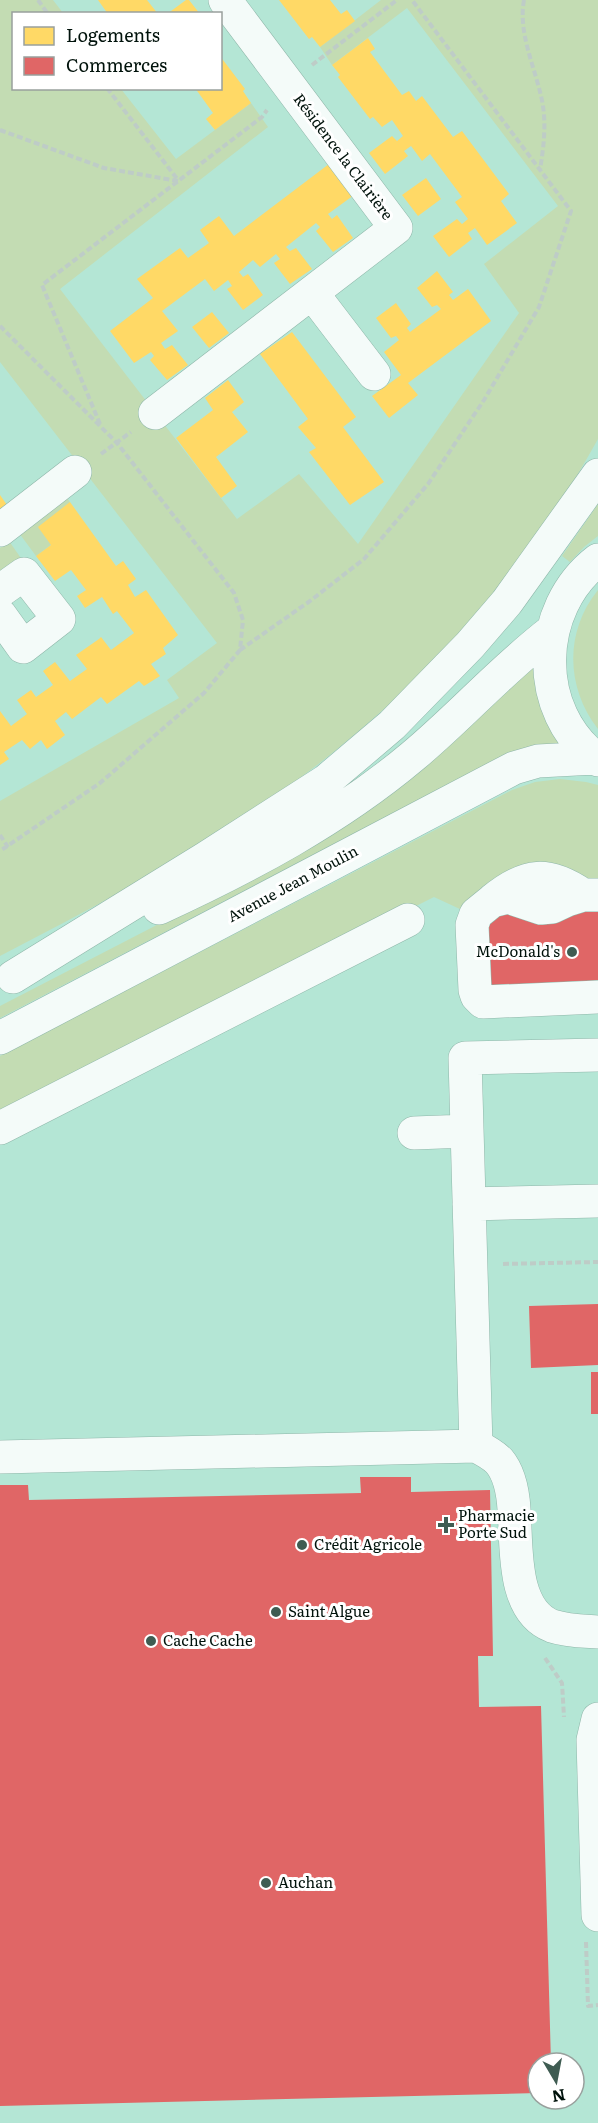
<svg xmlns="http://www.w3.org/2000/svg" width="598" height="2123" font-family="Literata,serif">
<rect width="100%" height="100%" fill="#b4e6d5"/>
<path fill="#c3dcb3" d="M 0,0 L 53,0 L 63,13 L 14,14 L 14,88 L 121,89 L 176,159 L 251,103 L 268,127 L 60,289 L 237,519 L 299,474 L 358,544 L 519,313 L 484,264 L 558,206 L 407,8 L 332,65 L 320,47 L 381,0 L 598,0 L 598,439 C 532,559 443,664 336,750 C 234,833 116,896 0,956 L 0,801 L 179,698 L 167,680 L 217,643 L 0,362 Z
M 66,497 L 70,502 L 51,545 L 36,556 L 19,533 Z
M 598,504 L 598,536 L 584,547 L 570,562 L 562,556 Z
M 9,541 L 25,564 L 0,578 L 0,548 Z
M 598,590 L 598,729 C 566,688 564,632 598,590 Z
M 535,661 L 560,744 C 541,744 525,747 508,753 L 0,1018 L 0,1006 L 240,882 Z
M 560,779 L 586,782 L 598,785 L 598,887 L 462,910 L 434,897 L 0,1115 L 0,1056 L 512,790 L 535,782 Z"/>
<path fill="#ffd966" d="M 98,0 L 147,0 L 158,14 L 108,14 Z
M 186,0 L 189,0 L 200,14 L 167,14 Z
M 279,0 L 330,0 L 341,14 L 347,10 L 355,21 L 320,47 L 312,37 L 309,39 Z
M 368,38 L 375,49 L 370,52 L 402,95 L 409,91 L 416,101 L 422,96 L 453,137 L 462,131 L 509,194 L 501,201 L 517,223 L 487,245 L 475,228 L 468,233 L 472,239 L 449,257 L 433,236 L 457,219 L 462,224 L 468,219 L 455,202 L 462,197 L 430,154 L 422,161 L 411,146 L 404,151 L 408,156 L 385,174 L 369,153 L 392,136 L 397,141 L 403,136 L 392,120 L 382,127 L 373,117 L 370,119 L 338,77 L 340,75 L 332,65 Z
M 220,56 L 245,89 L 243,91 L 251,103 L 215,130 L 206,119 L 213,113 L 195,88 L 220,88 Z
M 329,164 L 354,195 L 328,214 L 332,219 L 337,215 L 353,238 L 333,252 L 316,231 L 320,227 L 316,223 L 286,247 L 290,251 L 296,248 L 312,269 L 290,284 L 274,263 L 280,259 L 276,254 L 260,267 L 253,260 L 239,272 L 243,277 L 248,274 L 263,295 L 243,310 L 227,289 L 232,286 L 228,280 L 214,291 L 205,279 L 162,311 L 178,331 L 161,343 L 165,349 L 172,345 L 188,365 L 167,380 L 150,360 L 154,356 L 151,352 L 134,363 L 110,331 L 153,298 L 137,279 L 180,248 L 188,258 L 209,243 L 200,230 L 219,216 L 234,236 Z
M 426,178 L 441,199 L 418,216 L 402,195 Z
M 437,271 L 453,292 L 449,295 L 453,300 L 468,289 L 491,321 L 408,383 L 418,395 L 389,418 L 372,396 L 401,375 L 384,352 L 399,340 L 396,336 L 391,338 L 376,318 L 396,303 L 411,324 L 407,328 L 410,332 L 441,309 L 437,305 L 432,307 L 417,288 Z
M 212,312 L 229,333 L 209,348 L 192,327 Z
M 292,332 L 356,417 L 343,427 L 384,482 L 350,505 L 309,452 L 316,448 L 298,427 L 308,419 L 260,354 Z
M 228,380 L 244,402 L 232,412 L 248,432 L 216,457 L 237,486 L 221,498 L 176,438 L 213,410 L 205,398 Z
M 0,495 L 7,505 L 0,510 Z
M 70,502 L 116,566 L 123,561 L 136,579 L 128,585 L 135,597 L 146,590 L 178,635 L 163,648 L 166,654 L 151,664 L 160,676 L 144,686 L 139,681 L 107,704 L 101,697 L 72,719 L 66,712 L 55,721 L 65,735 L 47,749 L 41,740 L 30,749 L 22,740 L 4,752 L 9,759 L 0,765 L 0,711 L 11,726 L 27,714 L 17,700 L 31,690 L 36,697 L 53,685 L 43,671 L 55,662 L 70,681 L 87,669 L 76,655 L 99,639 L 101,637 L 111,650 L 134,633 L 117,611 L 113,614 L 102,597 L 85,608 L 77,596 L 86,590 L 71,570 L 55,581 L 36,556 L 51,545 L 38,527 Z"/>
<path fill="#e06666" d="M 598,910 L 598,990 L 494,994 L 480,981 L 478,927 L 491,914 Z
M 598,1304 L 598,1365 L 531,1368 L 529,1306 Z
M 591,1372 L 598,1372 L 598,1414 L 591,1414 Z
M 360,1477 L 411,1477 L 411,1492 L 490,1490 L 493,1656 L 478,1656 L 479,1707 L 541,1706 L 551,2063 L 538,2063 L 538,2093 L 0,2106 L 0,1485 L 28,1485 L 29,1500 L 361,1493 Z"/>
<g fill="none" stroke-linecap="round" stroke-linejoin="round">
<g stroke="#8eb6a9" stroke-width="34">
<path id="minor" d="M 312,293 L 374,374
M 155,413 L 396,228 L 225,0
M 0,530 L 75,472
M 0,591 L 24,574 L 59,619 L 23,647 L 0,615
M 598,895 L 583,895 L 567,900 L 552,907 L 541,908 L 508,897 L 492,901 L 476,914 L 472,925 L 475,990 L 477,996 L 483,1002 L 598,997
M 493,900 C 526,873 548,871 583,895
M 0,1128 L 408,920
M 414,1133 L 467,1131
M 469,1204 L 598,1201
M 476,1446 C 484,1450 493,1455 499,1461 C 510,1474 513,1493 514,1509 C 517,1545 511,1610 552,1626 C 567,1631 583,1631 598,1632
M 0,1457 L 476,1446 L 465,1058 L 598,1055
M 598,1719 L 593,1740 L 598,1915"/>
</g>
<g stroke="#8eb6a9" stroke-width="34">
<path id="major" d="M 598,560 C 535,608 532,712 598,760
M 159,908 C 248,867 337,820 413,756 C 461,716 502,669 552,631
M 13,977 L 206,858 L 326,781 L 392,725 L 470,645 L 507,602 L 598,475
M 0,1038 L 514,768 L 538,761 L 595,758"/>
</g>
<path stroke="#beccc7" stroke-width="4" stroke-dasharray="6 3" stroke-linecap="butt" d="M 38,0 L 48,14
M 524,0 C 518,32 534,65 541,96 C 547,120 544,145 540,170
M 312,65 L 397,0
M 107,88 L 178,180
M 0,130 L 104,168 L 178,181
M 0,326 L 117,443 L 234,593 L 243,620 L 240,650 L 204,693 L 100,783 L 0,851
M 100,424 L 42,285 L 262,117 L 267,110
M 101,454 L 131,432
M 240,650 L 310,601 L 364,559 L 428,484 L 484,400 L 539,307 L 571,211 L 412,0
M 0,835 L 8,847
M 503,1264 L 598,1262
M 545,1658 L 562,1683 L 564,1717
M 586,1942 L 588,2006 L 598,2005"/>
<use href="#minor" stroke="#f4fbf9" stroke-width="33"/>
<use href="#major" stroke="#f4fbf9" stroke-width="33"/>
</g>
<g fill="#3f5c52" stroke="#fff" stroke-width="2">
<circle cx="572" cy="952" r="6"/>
<path d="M443 1516h6v6h6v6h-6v6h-6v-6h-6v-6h6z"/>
<circle cx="302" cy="1545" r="6"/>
<circle cx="276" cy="1612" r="6"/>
<circle cx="151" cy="1641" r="6"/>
<circle cx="266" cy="1883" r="6"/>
</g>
<g text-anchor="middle" stroke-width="6" stroke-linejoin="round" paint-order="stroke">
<g font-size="15" fill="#00120b" stroke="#fff">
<text transform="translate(343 157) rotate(53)" y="5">Résidence la Clairière</text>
<text transform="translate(293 884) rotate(-28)" y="5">Avenue Jean Moulin</text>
</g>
<g font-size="15" fill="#00120b" stroke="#fff" text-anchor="start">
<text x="560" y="957" text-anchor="end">McDonald's</text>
<text x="458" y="1521">Pharmacie<tspan x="458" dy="17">Porte Sud</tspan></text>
<text x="314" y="1550">Crédit Agricole</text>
<text x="288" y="1617">Saint Algue</text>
<text x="163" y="1646">Cache Cache</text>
<text x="278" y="1888">Auchan</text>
</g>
</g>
<rect x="12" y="12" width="210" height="78" fill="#ffffff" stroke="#99a09d" stroke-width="1.5"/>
<rect x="24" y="27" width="30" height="18" fill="#ffd966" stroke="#99a09d" stroke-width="1.5"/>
<text x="66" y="42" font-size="18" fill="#00120b">Logements</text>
<rect x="24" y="57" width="30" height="18" fill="#e06666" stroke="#99a09d" stroke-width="1.5"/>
<text x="66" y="72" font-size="18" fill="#00120b">Commerces</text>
<g transform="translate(556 2081) rotate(170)"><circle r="28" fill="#ffffff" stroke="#99a09d" stroke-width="1.5"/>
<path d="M0-4.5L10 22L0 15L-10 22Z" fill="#3f5c52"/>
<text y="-9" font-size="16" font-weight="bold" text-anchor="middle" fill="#00120b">N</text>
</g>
</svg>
